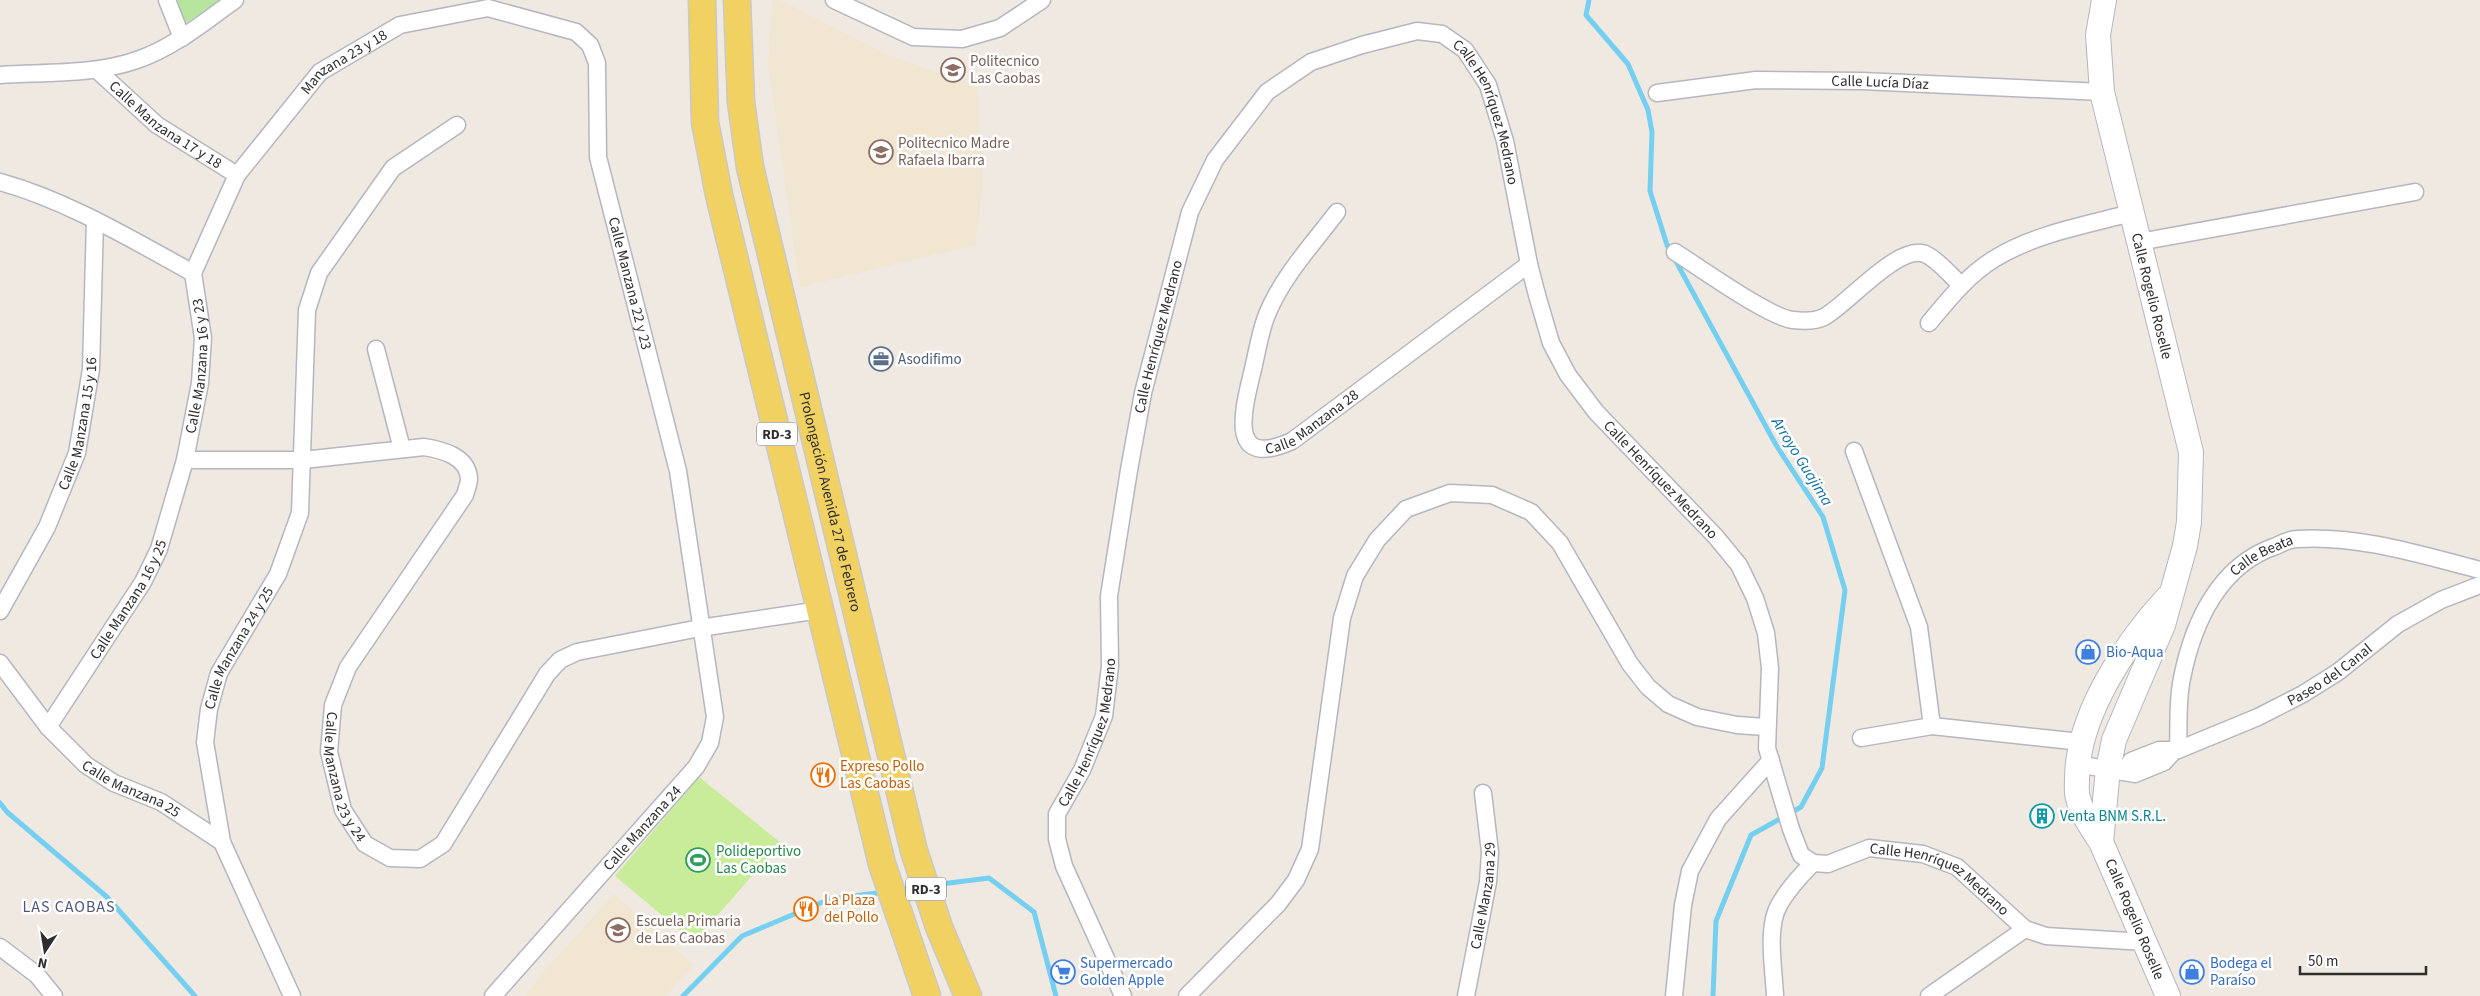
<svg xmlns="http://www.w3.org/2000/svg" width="2480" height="996" font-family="'Source Sans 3',sans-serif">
<rect width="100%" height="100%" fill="#efe9e1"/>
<path fill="#f0e6d1" d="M 772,0 L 780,0 L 888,55 L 977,86 L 983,185 L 975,245 L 800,287 L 768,65 Z
M 614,894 L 694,965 L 666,996 L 525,996 L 545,970 Z"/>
<path fill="#b6e59e" d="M 175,0 L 221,0 L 184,24 Z"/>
<path fill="#c9ec9a" d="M 699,777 L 781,843 L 694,942 L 615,876 Z"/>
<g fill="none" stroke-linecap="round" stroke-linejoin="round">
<path stroke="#75cff0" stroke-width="5" d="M 1589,0 L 1586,15 L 1628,64 L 1648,110 L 1652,132 L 1650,191 L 1667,245 L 1776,445 L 1823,517 L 1845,590 L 1822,768 L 1801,807 L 1751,835 L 1716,921 L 1713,996
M 0,803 L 7,812 L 107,897 L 195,996
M 933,885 L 989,878 L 1034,912 L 1056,996
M 898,890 L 919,887
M 683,996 L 742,936 L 830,899 L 885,892"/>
<g stroke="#b4b7c1" stroke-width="19">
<g id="street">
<path d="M 167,0 L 182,38"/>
<path d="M 834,0 L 913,37 L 962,39 L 1000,28 L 1042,0"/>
<path id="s1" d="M 97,70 L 157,125 L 237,175"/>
<path d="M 0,75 C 45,72 94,75 137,60 C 173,48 204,22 235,0"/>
<path id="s2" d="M 1657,93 L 1756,80 L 1862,81 L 2102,92"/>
<path d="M 0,182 C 68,201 131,239 193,273"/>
<path id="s3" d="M 1337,212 C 1312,245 1281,278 1266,317 C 1260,333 1257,352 1253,369 C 1244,407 1225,471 1292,441 L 1529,264"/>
<path d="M 2139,242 L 2415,192"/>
<path d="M 1675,252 C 1699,267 1770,318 1793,320 C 1802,321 1816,321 1824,317 C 1846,306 1901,240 1927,255 C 1939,261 1951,276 1961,285"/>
<path id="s4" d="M 193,273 L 237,175 L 320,72 L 400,25 L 488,8 L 576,32 L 590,45 L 597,63 L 598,157 L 678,471 L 715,717 L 710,743 L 696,767 L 493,996"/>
<path d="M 1929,323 C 1948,300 1968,275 1994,259 C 2034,234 2086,225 2131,213"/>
<path d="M 376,349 L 402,449"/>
<path d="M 1854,451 L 1919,627 L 1932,726 L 2081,742"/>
<path id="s5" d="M 185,460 L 303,460 L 424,447 C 442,450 468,456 469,479 C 469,484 466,490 465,495 L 348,667 L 333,705 L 329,752 L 343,810 L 365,844 L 390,858 L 420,859 L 443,844 L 547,674 L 560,660 L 577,652 L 700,628 L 820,610"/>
<path id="s6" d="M 0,611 L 47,527 L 77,453 L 91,369 L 95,220"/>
<path id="s7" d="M 0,663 L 48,727 L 86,765 L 114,783 L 161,802 L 222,842"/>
<path id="s8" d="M 48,727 L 143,582 L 159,549 L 185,460 L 200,383 L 203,338 L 193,273"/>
<path d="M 1861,738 L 1932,726"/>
<path id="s9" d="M 2178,750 C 2179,727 2177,701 2182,678 C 2193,623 2219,565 2276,546 C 2282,543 2290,539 2297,539 C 2359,535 2421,555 2480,570"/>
<path d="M 2077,764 L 2135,774 L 2164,762 L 2174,751"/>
<path id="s10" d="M 2124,772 L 2131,761 L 2159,750 L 2178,750 L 2258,717 L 2303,694 L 2338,672 L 2398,624 L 2441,600 L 2480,585"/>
<path d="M 0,947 L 37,975 L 54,996"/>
<path id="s11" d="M 292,996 L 222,842 L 205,742 L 209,709 L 219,673 L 278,574 L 300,513 L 307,310 L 319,273 L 393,168 L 457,125"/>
<path id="s12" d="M 1123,996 L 1064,866 L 1057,839 L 1057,814 L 1082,770 L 1104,716 L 1110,666 L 1109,596 L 1129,470 L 1143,393 L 1190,212 L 1215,160 L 1267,92 L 1311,62 L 1362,45 L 1417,31 L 1442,34 L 1465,50 L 1488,85 L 1505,141 L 1529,264 L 1537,295 L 1551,343 L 1568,375 L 1596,412 L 1716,537 L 1739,565 L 1755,598 L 1766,633 L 1770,668 L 1767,748 L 1791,829 L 1801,855 L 1813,863 L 1828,864 L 1869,848 L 1923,854 L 1957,867 L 2025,929 L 2046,936 L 2145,942"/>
<path d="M 1187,996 L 1278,904 L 1296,880 L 1310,849 L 1342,618 L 1355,576 L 1377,540 L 1406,509 L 1450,493 L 1492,495 L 1531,512 L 1560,543 L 1630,664 L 1648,687 L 1668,704 L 1697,717 L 1737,725 L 1766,727"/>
<path id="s13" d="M 1466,996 L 1488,882 L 1490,852 L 1483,793"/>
<path d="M 1674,996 L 1683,905 L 1690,871 L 1718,819 L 1771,760"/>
<path d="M 1775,996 C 1774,970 1766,928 1779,905 C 1788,889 1800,876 1813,863"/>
<path d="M 1929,996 L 2025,929"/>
</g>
</g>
<g stroke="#b4b7c1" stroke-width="26">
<path id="secondary" d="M 2101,842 L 2108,769 L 2114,740 L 2163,625 L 2185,546 L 2189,522 L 2191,452 L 2102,92 L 2098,35 L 2104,0
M 2168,996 L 2101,842 C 2092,828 2082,815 2078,798 C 2076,792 2077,785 2077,779 C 2077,716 2126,642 2168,597"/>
</g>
<g stroke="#c9c9c9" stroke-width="29">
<g id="primary">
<path d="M 702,0 L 705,122 L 719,195 L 882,864 L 927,996"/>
<path id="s14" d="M 737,0 L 741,102 L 750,167 L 914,851 L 939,927 L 968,996"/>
</g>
</g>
<use href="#street" stroke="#fff" stroke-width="16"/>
<use href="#secondary" stroke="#fff" stroke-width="24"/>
<use href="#primary" stroke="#f2d163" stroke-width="26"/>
</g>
<defs>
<g id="school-ring" transform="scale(1.25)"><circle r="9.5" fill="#fff" stroke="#8d6e63" stroke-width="1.5"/><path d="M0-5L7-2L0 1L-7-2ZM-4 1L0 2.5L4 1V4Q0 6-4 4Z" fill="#8d6e63"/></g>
<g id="office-ring" transform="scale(1.25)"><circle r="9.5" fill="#fff" stroke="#5c6f8a" stroke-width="1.5"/><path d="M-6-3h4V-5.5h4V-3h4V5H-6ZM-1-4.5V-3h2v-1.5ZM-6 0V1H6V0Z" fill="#5c6f8a"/></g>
<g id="shop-ring" transform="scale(1.25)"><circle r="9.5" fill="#fff" stroke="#3f7fe0" stroke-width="1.5"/><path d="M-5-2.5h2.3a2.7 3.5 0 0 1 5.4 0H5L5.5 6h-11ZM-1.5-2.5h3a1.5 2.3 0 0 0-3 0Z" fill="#3f7fe0"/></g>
<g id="restaurant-ring" transform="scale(1.25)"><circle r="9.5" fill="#fff" stroke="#e8710a" stroke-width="1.5"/><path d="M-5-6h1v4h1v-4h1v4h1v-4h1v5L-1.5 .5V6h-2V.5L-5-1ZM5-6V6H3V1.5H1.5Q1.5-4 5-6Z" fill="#e8710a"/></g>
<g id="building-ring" transform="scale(1.25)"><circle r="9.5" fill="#fff" stroke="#0f9aa8" stroke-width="1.5"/><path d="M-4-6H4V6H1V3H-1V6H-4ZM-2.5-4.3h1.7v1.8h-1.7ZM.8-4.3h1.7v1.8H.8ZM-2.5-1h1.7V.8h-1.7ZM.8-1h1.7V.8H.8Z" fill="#0f9aa8"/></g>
<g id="stadium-ring" transform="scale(1.25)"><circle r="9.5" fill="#fff" stroke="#2e9e5b" stroke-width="1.5"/><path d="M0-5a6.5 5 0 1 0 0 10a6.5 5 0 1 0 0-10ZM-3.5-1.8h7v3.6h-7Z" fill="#2e9e5b"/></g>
<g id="supermarket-ring" transform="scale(1.25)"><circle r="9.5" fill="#fff" stroke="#3f7fe0" stroke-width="1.5"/><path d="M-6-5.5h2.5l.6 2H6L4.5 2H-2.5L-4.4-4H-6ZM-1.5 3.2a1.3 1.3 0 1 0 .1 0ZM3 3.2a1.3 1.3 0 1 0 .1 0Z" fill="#3f7fe0"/></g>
</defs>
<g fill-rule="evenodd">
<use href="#school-ring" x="953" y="70"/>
<use href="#school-ring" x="881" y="152"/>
<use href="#office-ring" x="881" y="359"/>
<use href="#shop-ring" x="2088" y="652"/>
<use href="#restaurant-ring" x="823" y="775"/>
<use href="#building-ring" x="2042" y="816"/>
<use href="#stadium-ring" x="698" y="860"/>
<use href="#restaurant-ring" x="806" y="909"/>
<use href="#school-ring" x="618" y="930"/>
<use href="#supermarket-ring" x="1063" y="972"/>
<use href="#shop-ring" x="2192" y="972"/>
</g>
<g text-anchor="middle" stroke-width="5" stroke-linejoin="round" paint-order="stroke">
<g fill="#fff" stroke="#6d6d6d" stroke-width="1">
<rect x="757" y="422.5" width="40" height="23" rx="4"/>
<rect x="906" y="877.5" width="40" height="23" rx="4"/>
</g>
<g font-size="14" font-weight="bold" fill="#2e2e2e">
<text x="777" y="439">RD-3</text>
<text x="926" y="894">RD-3</text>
</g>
<g font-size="15" fill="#785e54" stroke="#fff" text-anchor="start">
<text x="970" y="66">Politecnico<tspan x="970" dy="17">Las Caobas</tspan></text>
<text x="898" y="148">Politecnico Madre<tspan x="898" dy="17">Rafaela Ibarra</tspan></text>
<text x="636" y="926">Escuela Primaria<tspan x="636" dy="17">de Las Caobas</tspan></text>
</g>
<g font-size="15" fill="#2e2e2e" stroke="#fff">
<text dy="5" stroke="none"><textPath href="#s4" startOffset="265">Manzana 23 y 18</textPath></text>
<text dy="5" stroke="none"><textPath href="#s2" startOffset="224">Calle Lucía Díaz</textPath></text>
<text dy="5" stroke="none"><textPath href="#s12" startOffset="1244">Calle Henríquez Medrano</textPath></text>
<text dy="5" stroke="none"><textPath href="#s1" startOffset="88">Calle Manzana 17 y 18</textPath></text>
<text dy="5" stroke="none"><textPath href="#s4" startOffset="776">Calle Manzana 22 y 23</textPath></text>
<text transform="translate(2152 296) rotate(76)" y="5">Calle Rogelio Roselle</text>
<text dy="5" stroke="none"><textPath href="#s12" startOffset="689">Calle Henríquez Medrano</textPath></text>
<text dy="5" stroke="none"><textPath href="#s8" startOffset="398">Calle Manzana 16 y 23</textPath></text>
<text dy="5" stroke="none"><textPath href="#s3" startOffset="329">Calle Manzana 28</textPath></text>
<text dy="5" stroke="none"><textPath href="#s6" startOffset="205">Calle Manzana 15 y 16</textPath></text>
<text dy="5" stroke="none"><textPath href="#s12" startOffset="1662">Calle Henríquez Medrano</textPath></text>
<text dy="5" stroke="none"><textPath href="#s14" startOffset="512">Prolongación Avenida 27 de Febrero</textPath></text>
<text dy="5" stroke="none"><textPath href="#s9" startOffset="225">Calle Beata</textPath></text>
<text dy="5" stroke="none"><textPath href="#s8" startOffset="151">Calle Manzana 16 y 25</textPath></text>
<text dy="5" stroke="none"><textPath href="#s11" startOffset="372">Calle Manzana 24 y 25</textPath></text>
<text dy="5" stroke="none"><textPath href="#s10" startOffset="232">Paseo del Canal</textPath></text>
<text dy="5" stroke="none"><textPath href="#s12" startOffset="284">Calle Henríquez Medrano</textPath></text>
<text dy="5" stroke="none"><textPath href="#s5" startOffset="640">Calle Manzana 23 y 24</textPath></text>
<text dy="5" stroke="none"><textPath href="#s7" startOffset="185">Calle Manzana 25</textPath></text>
<text transform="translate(642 828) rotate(-48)" y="5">Calle Manzana 24</text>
<text dy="5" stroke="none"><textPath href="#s12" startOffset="2232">Calle Henríquez Medrano</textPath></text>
<text dy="5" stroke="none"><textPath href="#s13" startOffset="102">Calle Manzana 29</textPath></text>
<text transform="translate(2135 919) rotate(67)" y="5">Calle Rogelio Roselle</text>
</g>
<g font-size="15" fill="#4e5e75" stroke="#fff" text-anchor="start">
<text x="898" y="364">Asodifimo</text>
</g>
<g font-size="15" fill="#366cbe" stroke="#fff" text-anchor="start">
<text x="2106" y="657">Bio-Aqua</text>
<text x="1080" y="968">Supermercado<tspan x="1080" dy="17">Golden Apple</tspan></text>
<text x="2210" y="968">Bodega el<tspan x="2210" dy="17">Paraíso</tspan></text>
</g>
<g font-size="15" fill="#c56008" stroke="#fff" text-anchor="start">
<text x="840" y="771">Expreso Pollo<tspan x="840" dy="17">Las Caobas</tspan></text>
<text x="824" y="905">La Plaza<tspan x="824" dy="17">del Pollo</tspan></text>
</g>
<g font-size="15" fill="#0d838f" stroke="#fff" text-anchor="start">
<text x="2060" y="821">Venta BNM S.R.L.</text>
</g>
<g font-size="15" fill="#27864d" stroke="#fff" text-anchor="start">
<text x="716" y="856">Polideportivo<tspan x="716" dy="17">Las Caobas</tspan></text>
</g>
<g font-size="16" font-style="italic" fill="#0d6fa3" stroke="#fff">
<text transform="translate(1803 461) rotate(58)" y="6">Arroyo Guajima</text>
</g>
<g font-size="16" letter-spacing="1" fill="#4d5680" stroke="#fff">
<text x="69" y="912">LAS CAOBAS</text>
</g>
</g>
<g transform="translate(45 951) rotate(192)" stroke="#ffffff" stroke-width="4" paint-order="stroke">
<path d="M0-4L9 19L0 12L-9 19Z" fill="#2e2e2e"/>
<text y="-8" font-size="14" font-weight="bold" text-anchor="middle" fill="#2e2e2e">N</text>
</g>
<path d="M2300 966v8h126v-8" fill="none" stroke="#2e2e2e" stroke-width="2.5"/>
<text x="2308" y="966" font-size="15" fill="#2e2e2e" stroke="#ffffff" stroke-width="4" paint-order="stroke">50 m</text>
</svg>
